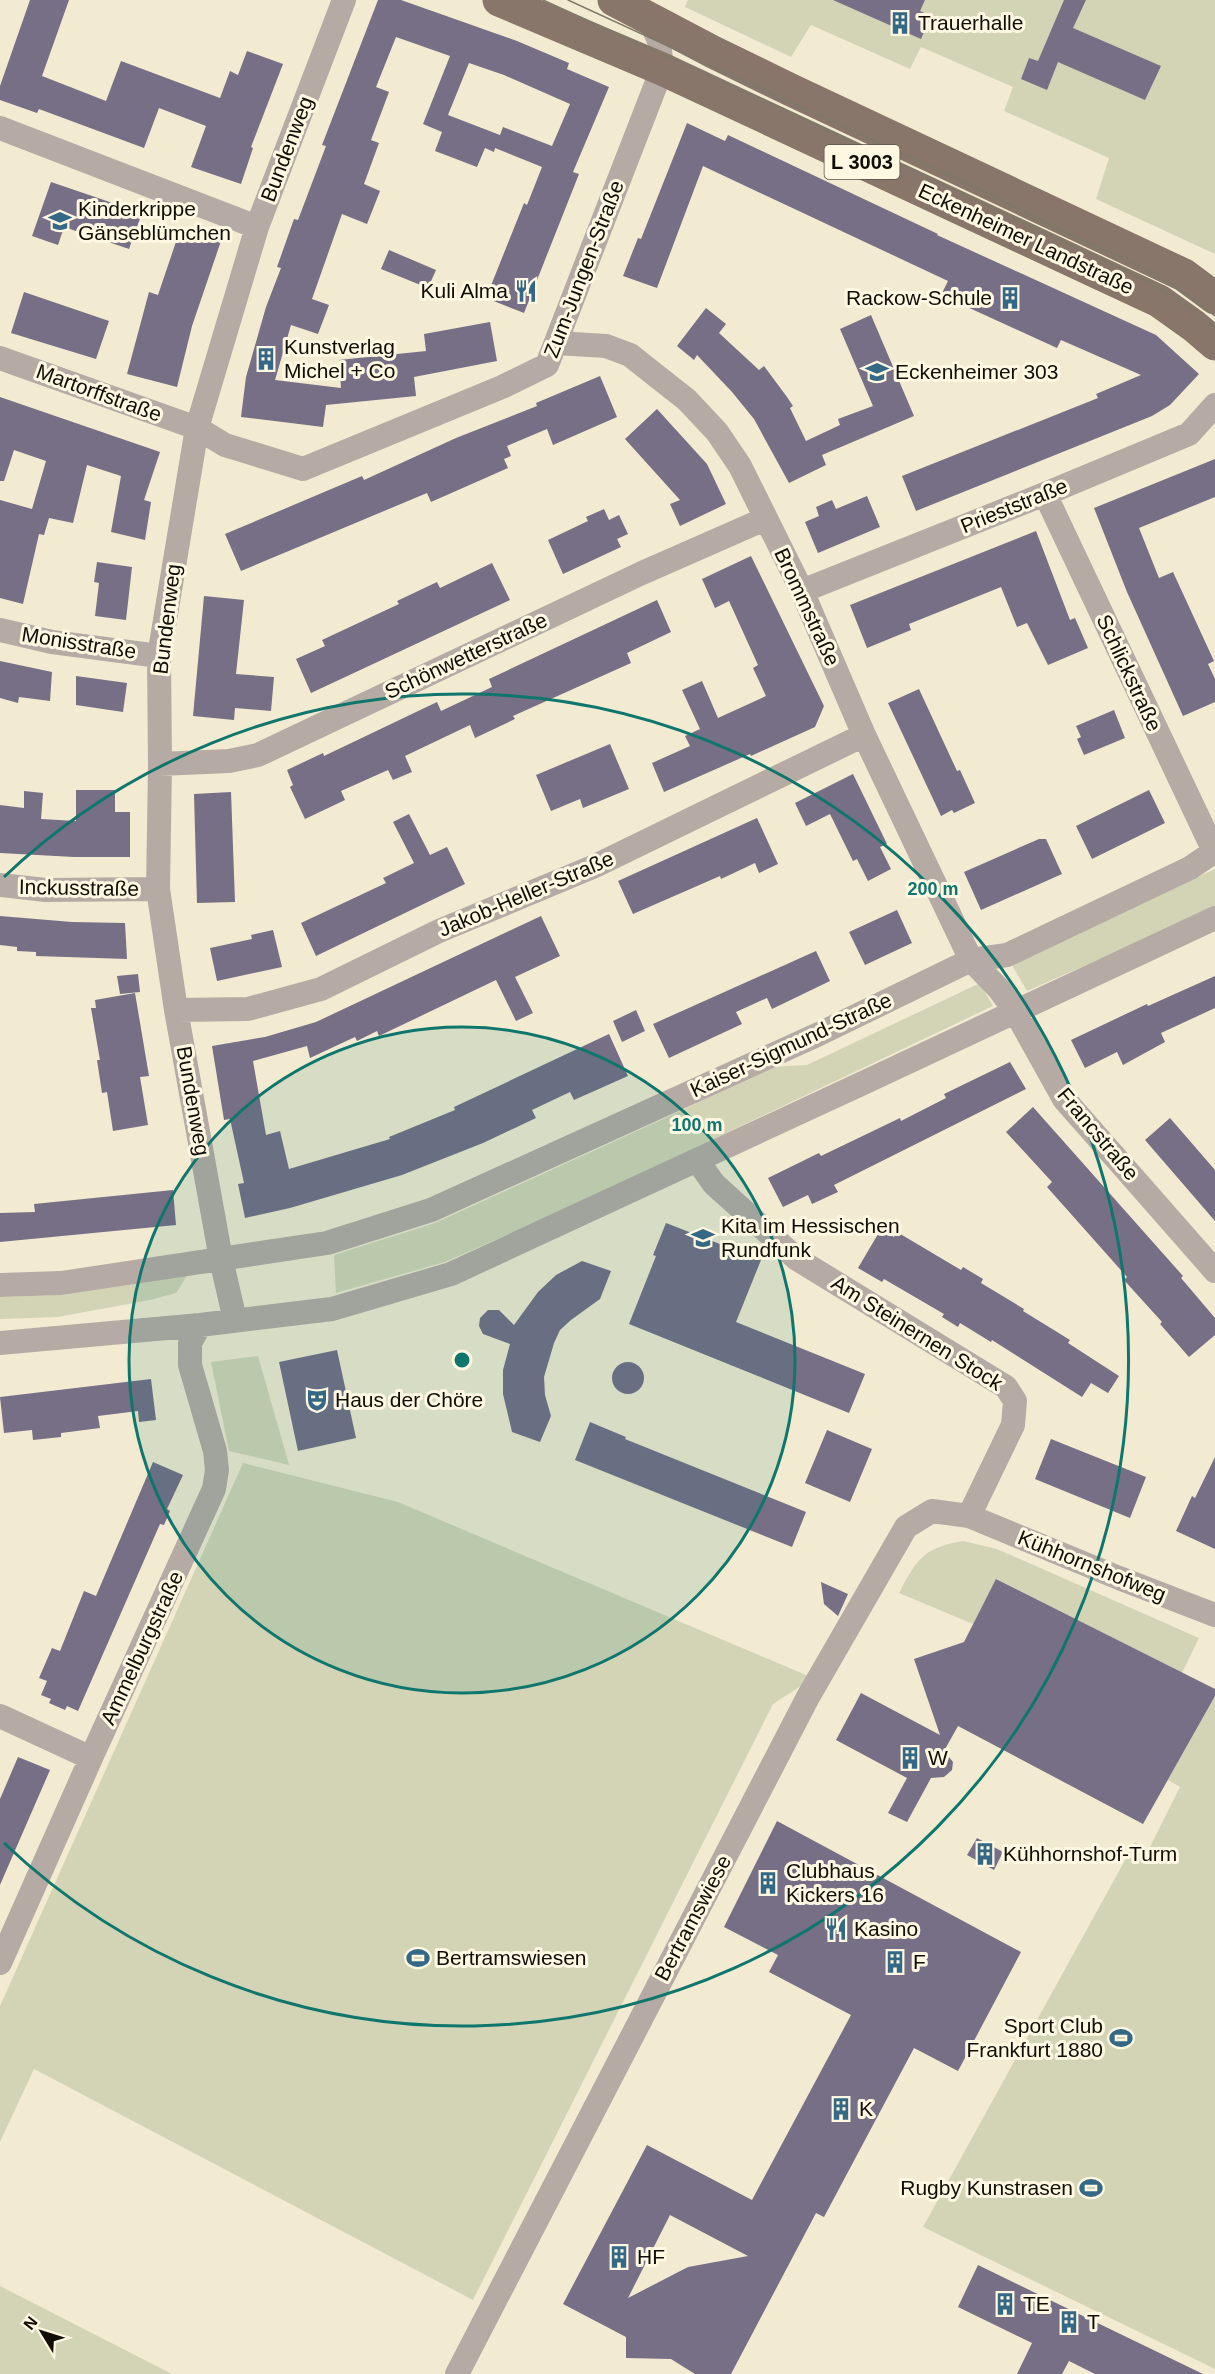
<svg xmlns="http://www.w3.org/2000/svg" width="1215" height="2374" font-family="Arial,sans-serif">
<rect width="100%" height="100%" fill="#f3ebd1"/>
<path fill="#d2d4b5" d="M 688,0 L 1215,0 L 1215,254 L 1096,199 L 1109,158 L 1004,111 L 1013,87 L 921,47 L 910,69 L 811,25 L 791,57 L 685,7 Z
M 1215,869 L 1215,908 L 1027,991 L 1012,965 Z
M 980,983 L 993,1006 L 590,1198 L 445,1262 L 336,1293 L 334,1255 L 435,1223 L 672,1115 L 769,1067 L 807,1065 Z
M 190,1271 L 176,1293 L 150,1300 L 58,1317 L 0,1319 L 0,1297 L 57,1295 Z
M 258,1356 L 289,1465 L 229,1451 L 211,1362 Z
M 243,1463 L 398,1502 L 813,1678 L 773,1704 L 473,2300 L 34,2069 L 0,2142 L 0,2006 Z
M 963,1541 L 997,1549 L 1199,1638 L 1182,1673 L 997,1579 L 973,1624 L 899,1593 C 917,1559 923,1548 963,1541 Z
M 1215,1696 L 1215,2369 L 923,2227 L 1135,1842 L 1149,1849 L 1180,1787 L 1168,1780 Z
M 0,2286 L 172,2374 L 0,2374 Z"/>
<path fill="#766f86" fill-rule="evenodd" d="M 30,0 L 69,0 L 42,76 L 106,101 L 121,61 L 220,98 L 230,71 L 238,75 L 247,51 L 283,64 L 251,147 L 253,148 L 241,184 L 191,167 L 206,126 L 159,108 L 144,148 L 39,109 L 37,113 L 0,100 L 0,86 Z
M 378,0 L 401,0 L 517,41 L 569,63 L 567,69 L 609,87 L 573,172 L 579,174 L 524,313 L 486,298 L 524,203 L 527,205 L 542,167 L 495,148 L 494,152 L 485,148 L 477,167 L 435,151 L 442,132 L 423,124 L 450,56 L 396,37 L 376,87 L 389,92 L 371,140 L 379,143 L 364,184 L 380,191 L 367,224 L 342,214 L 312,299 L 329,305 L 318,334 L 291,325 L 275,380 L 341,388 L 339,360 L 426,351 L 424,334 L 490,322 L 497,361 L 414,377 L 416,396 L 326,405 L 323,427 L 241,417 L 246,377 L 266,307 L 281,268 L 277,267 L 294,219 L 298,220 L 326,146 L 322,145 ZM 469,63 L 504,75 L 570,104 L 552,146 L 503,127 L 500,135 L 448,115 Z
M 833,0 L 925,0 L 920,11 L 931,16 L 921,39 Z
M 1064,0 L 1086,0 L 1073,28 L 1161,66 L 1145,100 L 1058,62 L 1047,90 L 1021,79 L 1029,58 L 1038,61 Z
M 687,123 L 725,141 L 728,135 L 938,234 L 937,235 L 1156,335 L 1199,374 L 1170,405 L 1152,416 L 916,511 L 902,476 L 1098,398 L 1096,394 L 1141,375 L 1061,340 L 1057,348 L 941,295 L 948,281 L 703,166 L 657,288 L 623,276 L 638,238 L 641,239 Z
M 51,182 L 142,213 L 129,249 L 64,227 L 58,245 L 32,236 Z
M 181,227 L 221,241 L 192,326 L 177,387 L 127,374 L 149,292 L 158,295 Z
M 389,250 L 436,270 L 428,288 L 381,269 Z
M 24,292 L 109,321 L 96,359 L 11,333 Z
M 706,308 L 726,324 L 719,333 L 759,370 L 764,366 L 787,397 L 793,406 L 790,408 L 806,441 L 840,425 L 838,419 L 873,406 L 840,329 L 871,315 L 914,416 L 822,455 L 826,465 L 789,483 L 754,419 L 732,392 L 697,355 L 694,360 L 677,346 Z
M 600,376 L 617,417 L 553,445 L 547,429 L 507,446 L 511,456 L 504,459 L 508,468 L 431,502 L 427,493 L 241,571 L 225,534 L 362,476 L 364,480 L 456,438 L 537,406 L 536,403 Z
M 0,397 L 160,452 L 144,500 L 151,502 L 145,540 L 111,532 L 121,476 L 87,465 L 73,523 L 49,518 L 44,535 L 39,534 L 23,604 L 0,598 L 0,500 L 32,509 L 46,461 L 14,450 L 4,481 L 0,481 Z
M 657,409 L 707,464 L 726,504 L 680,526 L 670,504 L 680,500 L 625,439 Z
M 1215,459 L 1215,497 L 1139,528 L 1159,578 L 1173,572 L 1214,661 L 1208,664 L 1215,679 L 1215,702 L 1183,716 L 1127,592 L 1094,508 Z
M 867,496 L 880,527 L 818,553 L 805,522 L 819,516 L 816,507 L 832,500 L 836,509 Z
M 604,509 L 609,520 L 619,515 L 628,534 L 617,539 L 621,547 L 563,574 L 548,540 L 588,521 L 586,517 Z
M 1036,531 L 1070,620 L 1075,618 L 1088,648 L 1048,665 L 1027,623 L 1017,627 L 1001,587 L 909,624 L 911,630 L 867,648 L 850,605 Z
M 751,556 L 824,706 L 815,727 L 751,756 L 750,754 L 664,792 L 652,763 L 690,746 L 685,736 L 700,729 L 682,690 L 702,681 L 718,718 L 766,696 L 753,668 L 758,665 L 729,601 L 715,608 L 702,579 Z
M 97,562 L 132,567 L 126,620 L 95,616 L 99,583 L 94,582 Z
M 492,563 L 510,600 L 311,693 L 296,659 L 325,646 L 322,640 L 399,604 L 397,601 L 437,582 L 440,588 Z
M 204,596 L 244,600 L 236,674 L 274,677 L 271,711 L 235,708 L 234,720 L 193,716 Z
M 657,600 L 671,632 L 627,653 L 631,663 L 513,716 L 515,719 L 475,738 L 470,725 L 405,756 L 412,772 L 393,780 L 388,770 L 341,791 L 345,800 L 305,819 L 290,787 L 293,785 L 287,770 L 323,753 L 324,756 L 437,702 L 441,711 L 492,687 L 489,679 Z
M 0,661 L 52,672 L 50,701 L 19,697 L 18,703 L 0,698 Z
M 76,676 L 127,683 L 123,712 L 76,705 Z
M 919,689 L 957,771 L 960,770 L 975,803 L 954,813 L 952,810 L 941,816 L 888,703 Z
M 1114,710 L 1125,738 L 1084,755 L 1077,739 L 1081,737 L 1076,726 Z
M 610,744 L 629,789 L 583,808 L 580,799 L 551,811 L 536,775 Z
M 853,774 L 887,844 L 880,847 L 891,869 L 868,881 L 857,859 L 853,861 L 830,814 L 806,826 L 795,803 Z
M 76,790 L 115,790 L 115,812 L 130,812 L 130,857 L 74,857 L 0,853 L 0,805 L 24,808 L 24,791 L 43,793 L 41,819 L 76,821 Z
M 1149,790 L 1165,823 L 1092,859 L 1076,826 Z
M 231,792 L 235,902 L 197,903 L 194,794 Z
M 409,814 L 430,855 L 447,847 L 465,884 L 316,956 L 301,923 L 386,883 L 383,878 L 414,863 L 393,822 Z
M 757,818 L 778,864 L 759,873 L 755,863 L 721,879 L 720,876 L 633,914 L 618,881 Z
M 1039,839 L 1046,839 L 1062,874 L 981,910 L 964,872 Z
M 897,910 L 912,943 L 865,965 L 849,932 Z
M 0,916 L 72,922 L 125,923 L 127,959 L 36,956 L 36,952 L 17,951 L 17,947 L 0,945 Z
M 541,916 L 560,956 L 515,977 L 533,1013 L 516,1021 L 496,980 L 379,1036 L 377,1031 L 357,1041 L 355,1037 L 310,1058 L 307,1046 L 253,1061 L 266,1135 L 280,1131 L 289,1169 L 390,1139 L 389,1137 L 455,1110 L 454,1107 L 609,1034 L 628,1076 L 574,1100 L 570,1092 L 532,1110 L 536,1118 L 483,1143 L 402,1175 L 290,1208 L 245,1218 L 238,1184 L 244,1183 L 230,1119 L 224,1120 L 212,1046 L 265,1037 L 316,1022 Z
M 273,930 L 282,967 L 217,981 L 210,948 L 252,939 L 251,935 Z
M 816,951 L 830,981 L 772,1009 L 767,998 L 736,1012 L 742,1024 L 669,1058 L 653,1024 Z
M 138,974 L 140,992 L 120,994 L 117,976 Z
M 1215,976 L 1215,1008 L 1161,1033 L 1165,1042 L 1123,1065 L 1117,1052 L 1085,1068 L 1071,1040 L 1147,1004 L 1148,1006 Z
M 135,993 L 149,1076 L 140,1077 L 148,1125 L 113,1131 L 107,1092 L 102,1093 L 97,1060 L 100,1060 L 91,1008 L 96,1008 L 95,1000 Z
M 636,1010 L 645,1031 L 622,1042 L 613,1021 Z
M 1010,1062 L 1026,1089 L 834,1185 L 838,1192 L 812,1204 L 808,1195 L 783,1207 L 768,1178 L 819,1153 L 821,1156 L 900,1118 L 901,1121 L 946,1098 L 944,1094 Z
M 1033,1107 L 1183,1276 L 1181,1278 L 1215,1318 L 1215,1335 L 1189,1357 L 1160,1324 L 1162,1322 L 1124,1280 L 1127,1277 L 1047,1187 L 1052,1182 L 1006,1132 Z
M 1170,1118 L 1215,1170 L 1215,1221 L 1145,1140 Z
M 173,1190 L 176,1225 L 0,1242 L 0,1213 L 35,1212 L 34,1204 Z
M 666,1223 L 761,1260 L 736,1322 L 865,1374 L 849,1413 L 629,1324 L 656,1256 L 653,1255 Z
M 881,1229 L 894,1237 L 897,1232 L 961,1270 L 963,1267 L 983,1279 L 981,1283 L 1024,1309 L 1023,1311 L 1070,1340 L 1068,1343 L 1119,1376 L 1108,1393 L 1091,1383 L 1082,1397 L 992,1340 L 991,1342 L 960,1323 L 958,1327 L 942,1317 L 944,1314 L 884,1279 L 882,1282 L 858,1268 Z
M 582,1261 L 611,1271 L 600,1299 L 571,1320 L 560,1330 L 554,1343 L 544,1377 L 545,1395 L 551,1416 L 540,1442 L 512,1432 L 503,1394 L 503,1370 L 510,1344 L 483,1334 L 479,1326 L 480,1318 L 488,1310 L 499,1310 L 514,1325 L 538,1292 L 556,1275 Z
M 337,1350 L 356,1438 L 298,1451 L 279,1362 Z
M612 1378a16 16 0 1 1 32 0a16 16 0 1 1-32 0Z
M 151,1379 L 156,1420 L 139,1422 L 138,1411 L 98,1416 L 100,1428 L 61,1433 L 61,1437 L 33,1440 L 32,1430 L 4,1433 L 0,1397 Z
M 590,1422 L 626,1437 L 625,1439 L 806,1512 L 792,1547 L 575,1460 Z
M 827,1430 L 872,1449 L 850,1502 L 805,1483 Z
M 1051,1439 L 1146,1477 L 1130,1518 L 1035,1479 Z
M 1215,1457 L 1215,1549 L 1176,1531 L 1192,1496 L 1195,1498 Z
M 153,1462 L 183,1475 L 167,1509 L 170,1511 L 164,1525 L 160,1524 L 78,1711 L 67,1706 L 65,1710 L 49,1703 L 51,1699 L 41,1695 L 47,1681 L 39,1678 L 52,1648 L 60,1651 L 84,1591 L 96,1596 Z
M 996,1579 L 1215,1689 L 1215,1696 L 1143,1824 L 958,1726 L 944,1751 L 953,1762 L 952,1770 L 944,1777 L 931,1778 L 907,1822 L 888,1813 L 907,1778 L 836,1740 L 861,1693 L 940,1735 L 914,1659 L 964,1642 Z
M 821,1582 L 848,1594 L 838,1616 L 824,1604 Z
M 18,1757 L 50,1770 L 0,1885 L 0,1799 Z
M 777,1821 L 1021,1952 L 958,2071 L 914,2048 L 824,2217 L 816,2213 L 731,2374 L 695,2374 L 671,2359 L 626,2358 L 626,2337 L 563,2304 L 647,2145 L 752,2200 L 851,2015 L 769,1972 L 778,1955 L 724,1927 ZM 670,2215 L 748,2256 L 688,2267 L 628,2298 Z
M 977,1838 L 1003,1852 L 994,1870 L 967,1855 Z
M 978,2265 L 1052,2301 L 1203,2374 L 1095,2374 L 1069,2361 L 1062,2374 L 1017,2374 L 1032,2343 L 958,2307 Z"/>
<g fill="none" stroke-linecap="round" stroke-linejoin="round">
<path stroke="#b5aba4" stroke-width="24" d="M 0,128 L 257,227
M 556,343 L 606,346 L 630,355 L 687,400 L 717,432 L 740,466 L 802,591 L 864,735 L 971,960 L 999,989 L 1015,1011 L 1064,1099 L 1215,1271
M 0,358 L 197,428 L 225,445 L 303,469 L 502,387 L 547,365 L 662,69 L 659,41 L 649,18
M 1045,494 L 1214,851
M 802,591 L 1045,494 L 1189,434 L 1215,405
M 0,630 L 52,642 L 159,656
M 160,764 L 229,761 L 258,755 L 642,573 L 765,519
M 0,885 L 46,890 L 158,889
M 176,1010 L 248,1009 L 321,989 L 439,931 L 595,866 L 864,735
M 697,1160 L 714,1184 L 797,1259 L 1006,1387 L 1015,1401 L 1013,1425 L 969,1516
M 0,1285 L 61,1283 L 327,1243 L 431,1210 L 819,1034 L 971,960 L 1007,955 L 1190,868 L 1215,851
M 235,1320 L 221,1259 L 176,1010 L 158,889 L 160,764 L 159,656 L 197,428 L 257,227 L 344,0
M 0,1343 L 200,1325 L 332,1309 L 451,1274 L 861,1084 L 1215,918
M 0,1716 L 91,1758
M 0,1963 L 91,1758 L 214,1489 L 217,1470 L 215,1451 L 190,1365 L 190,1343 L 200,1325
M 457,2374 L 808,1697 L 906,1527 L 932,1511 L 969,1516 L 1119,1578 L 1215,1615"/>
<path stroke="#88766a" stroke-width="33" d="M 499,0 L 662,69 L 1101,274 L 1159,301 L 1194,326 L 1215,344
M 614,0 L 713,52 L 791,90 L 1184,275 L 1215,298"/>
<path stroke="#7e7968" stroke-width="1.5" d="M 543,0 L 796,115 L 1151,283 L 1188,306 L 1215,329
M 568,0 L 977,188 C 1007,203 1037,219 1067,233 C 1120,257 1171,278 1215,316"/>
</g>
<circle cx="462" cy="1360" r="333" fill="#0f766e" fill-opacity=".12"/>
<g fill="none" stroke="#0f766e" stroke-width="3">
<circle cx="462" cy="1360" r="333"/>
<path d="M4 877A666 666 0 1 1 4 1843"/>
</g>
<defs>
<g id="building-bare" transform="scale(1.8)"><path d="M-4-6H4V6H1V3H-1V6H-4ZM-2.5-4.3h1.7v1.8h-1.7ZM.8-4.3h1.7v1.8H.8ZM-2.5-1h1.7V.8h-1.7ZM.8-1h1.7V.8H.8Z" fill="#356885" stroke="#fef8e3" stroke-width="2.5" paint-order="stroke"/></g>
<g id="school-bare" transform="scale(1.8)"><path d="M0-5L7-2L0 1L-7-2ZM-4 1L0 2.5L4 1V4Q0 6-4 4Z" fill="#356885" stroke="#fef8e3" stroke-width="2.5" paint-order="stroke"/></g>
<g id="restaurant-bare" transform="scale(1.8)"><path d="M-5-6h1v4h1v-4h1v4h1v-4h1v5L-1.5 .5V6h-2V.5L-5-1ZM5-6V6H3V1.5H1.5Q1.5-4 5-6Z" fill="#356885" stroke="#fef8e3" stroke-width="2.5" paint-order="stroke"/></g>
<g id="theatre-bare" transform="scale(1.8)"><path d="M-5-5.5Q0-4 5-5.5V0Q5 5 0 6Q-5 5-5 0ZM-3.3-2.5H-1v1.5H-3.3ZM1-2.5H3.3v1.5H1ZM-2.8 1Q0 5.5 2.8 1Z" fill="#356885" stroke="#fef8e3" stroke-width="2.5" paint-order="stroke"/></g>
<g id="stadium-bare" transform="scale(1.8)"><path d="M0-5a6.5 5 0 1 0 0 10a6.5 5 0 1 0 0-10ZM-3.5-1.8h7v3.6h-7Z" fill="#356885" stroke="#fef8e3" stroke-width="2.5" paint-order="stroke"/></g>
</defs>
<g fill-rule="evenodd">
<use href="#building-bare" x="900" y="23"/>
<use href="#school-bare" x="60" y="221"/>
<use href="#restaurant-bare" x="526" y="291"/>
<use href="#building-bare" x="1010" y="298"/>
<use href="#building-bare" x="266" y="359"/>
<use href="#school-bare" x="877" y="372"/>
<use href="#school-bare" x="703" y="1238"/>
<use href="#theatre-bare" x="317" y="1400"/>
<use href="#building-bare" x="910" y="1758"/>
<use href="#building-bare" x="985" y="1854"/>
<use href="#building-bare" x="768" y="1883"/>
<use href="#restaurant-bare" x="836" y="1929"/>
<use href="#stadium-bare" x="418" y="1958"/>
<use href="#building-bare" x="895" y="1962"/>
<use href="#stadium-bare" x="1121" y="2038"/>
<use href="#building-bare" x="841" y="2109"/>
<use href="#stadium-bare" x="1091" y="2188"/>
<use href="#building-bare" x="619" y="2257"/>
<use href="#building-bare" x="1005" y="2304"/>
<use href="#building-bare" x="1069" y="2322"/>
</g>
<g text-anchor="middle" stroke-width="6" stroke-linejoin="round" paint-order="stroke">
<rect fill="#fef8e3" stroke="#575448" stroke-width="1.5" x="824.5" y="145" width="75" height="34" rx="4.5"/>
<g font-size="20" font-weight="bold" fill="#100d05">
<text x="862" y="169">L 3003</text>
</g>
<g font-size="21" fill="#100d05" stroke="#fef8e3" text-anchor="start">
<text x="918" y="30">Trauerhalle</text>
<text x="78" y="216">Kinderkrippe<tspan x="78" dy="24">Gänseblümchen</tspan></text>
<text x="508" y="298" text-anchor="end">Kuli Alma</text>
<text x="992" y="305" text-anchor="end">Rackow-Schule</text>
<text x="284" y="354">Kunstverlag<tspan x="284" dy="24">Michel + Co</tspan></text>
<text x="895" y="379">Eckenheimer 303</text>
<text x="721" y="1233">Kita im Hessischen<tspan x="721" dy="24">Rundfunk</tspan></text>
<text x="335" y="1407">Haus der Chöre</text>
<text x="928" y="1765">W</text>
<text x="1003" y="1861">Kühhornshof-Turm</text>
<text x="786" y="1878">Clubhaus<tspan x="786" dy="24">Kickers 16</tspan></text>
<text x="854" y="1936">Kasino</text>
<text x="436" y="1965">Bertramswiesen</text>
<text x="913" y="1969">F</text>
<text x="1103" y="2033" text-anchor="end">Sport Club<tspan x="1103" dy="24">Frankfurt 1880</tspan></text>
<text x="859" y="2116">K</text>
<text x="1073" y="2195" text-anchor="end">Rugby Kunstrasen</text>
<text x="637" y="2264">HF</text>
<text x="1023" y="2311">TE</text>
<text x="1087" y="2329">T</text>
</g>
<g font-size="21" fill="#100d05" stroke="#fef8e3">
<text transform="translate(287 149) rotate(-69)" y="7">Bundenweg</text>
<text transform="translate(1026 239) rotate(25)" y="7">Eckenheimer Landstraße</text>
<text transform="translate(584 269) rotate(-69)" y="7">Zum-Jungen-Straße</text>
<text transform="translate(99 393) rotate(20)" y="7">Martorffstraße</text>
<text transform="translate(1014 506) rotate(-22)" y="7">Prieststraße</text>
<text transform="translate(807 607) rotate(65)" y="7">Brommstraße</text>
<text transform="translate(167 619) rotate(-83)" y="7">Bundenweg</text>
<text transform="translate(79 643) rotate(9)" y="7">Monisstraße</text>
<text transform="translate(466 656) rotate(-25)" y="7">Schönwetterstraße</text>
<text transform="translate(1129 673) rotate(65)" y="7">Schlickstraße</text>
<text transform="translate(79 888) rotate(1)" y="7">Inckusstraße</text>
<text transform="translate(526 894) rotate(-23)" y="7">Jakob-Heller-Straße</text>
<text transform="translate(791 1045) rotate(-25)" y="7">Kaiser-Sigmund-Straße</text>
<text transform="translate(193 1101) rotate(80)" y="7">Bundenweg</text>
<text transform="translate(1098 1134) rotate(50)" y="7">Francstraße</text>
<text transform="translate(917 1333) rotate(32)" y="7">Am Steinernen Stock</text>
<text transform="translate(1092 1566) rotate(22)" y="7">Kühhornshofweg</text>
<text transform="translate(142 1648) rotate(-65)" y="7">Ammelburgstraße</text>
<text transform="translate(693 1918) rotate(-62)" y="7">Bertramswiese</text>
</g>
</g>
<circle cx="462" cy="1360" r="9" fill="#0f766e" stroke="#fef8e3" stroke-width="3"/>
<g font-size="18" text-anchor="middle" font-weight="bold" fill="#0f766e" stroke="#fef8e3" stroke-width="6" stroke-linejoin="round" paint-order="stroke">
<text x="933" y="895">200 m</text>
<text x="697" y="1131">100 m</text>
</g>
<g transform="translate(42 2332) rotate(308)" stroke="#fef8e3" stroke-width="4.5" paint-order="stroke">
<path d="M0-4.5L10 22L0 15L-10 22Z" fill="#100d05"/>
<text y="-9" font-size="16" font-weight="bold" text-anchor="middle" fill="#100d05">N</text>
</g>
</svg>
